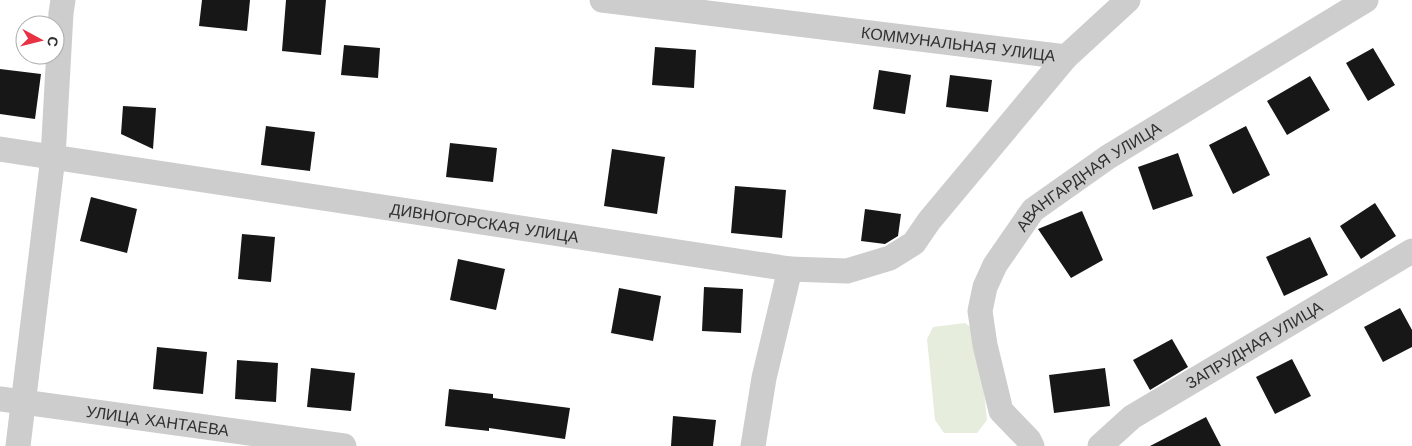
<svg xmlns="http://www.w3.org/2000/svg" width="1412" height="446" font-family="'Work Sans',sans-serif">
<rect width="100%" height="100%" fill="#fff"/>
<path fill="#e6eddd" d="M 965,323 L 978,332 L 987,420 L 977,433 L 944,433 L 935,420 L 927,339 L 933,327 Z"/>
<path fill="#171717" d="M 202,0 L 250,0 L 247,31 L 199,26 Z
M 286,0 L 326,0 L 321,55 L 282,51 Z
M 344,45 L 380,48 L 378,78 L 341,75 Z
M 655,47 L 696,50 L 694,88 L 652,85 Z
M 1373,48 L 1395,85 L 1368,101 L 1346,63 Z
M 0,69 L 41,74 L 35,119 L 0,114 Z
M 879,70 L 911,75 L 905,114 L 873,109 Z
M 950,75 L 992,80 L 988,112 L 946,107 Z
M 1310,76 L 1330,110 L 1287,135 L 1267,101 Z
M 123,106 L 156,108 L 153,149 L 121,134 Z
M 266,126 L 315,132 L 310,171 L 261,165 Z
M 1246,126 L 1270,175 L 1233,194 L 1209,145 Z
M 450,143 L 497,148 L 493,182 L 446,177 Z
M 612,149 L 665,157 L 657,214 L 604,206 Z
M 1178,153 L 1193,196 L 1153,210 L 1138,167 Z
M 735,186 L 786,190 L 782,238 L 731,233 Z
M 91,197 L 137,209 L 127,253 L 80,241 Z
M 1375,203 L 1396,236 L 1361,259 L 1340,226 Z
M 865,209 L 901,214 L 898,236 L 885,244 L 861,241 Z
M 1082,211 L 1103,260 L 1071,278 L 1038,229 Z
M 242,234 L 275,237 L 271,282 L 238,279 Z
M 1310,237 L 1328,275 L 1284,296 L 1266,257 Z
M 458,259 L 505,269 L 496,310 L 450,300 Z
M 704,287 L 743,289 L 741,333 L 702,331 Z
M 619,288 L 661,296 L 653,341 L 611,333 Z
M 1400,308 L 1412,330 L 1412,347 L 1383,362 L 1364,327 Z
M 1172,339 L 1188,367 L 1150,390 L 1133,360 Z
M 157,347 L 207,352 L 203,394 L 153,389 Z
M 1292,359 L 1311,396 L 1275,414 L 1256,377 Z
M 237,360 L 278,363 L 276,402 L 235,399 Z
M 311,368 L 355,373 L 351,411 L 307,407 Z
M 1105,368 L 1110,406 L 1054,413 L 1049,375 Z
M 449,389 L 493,394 L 493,398 L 570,408 L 565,439 L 489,428 L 489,431 L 445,426 Z
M 673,416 L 716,420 L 713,446 L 671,446 Z
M 1206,417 L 1221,446 L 1150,446 Z"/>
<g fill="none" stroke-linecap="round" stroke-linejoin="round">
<g stroke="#cdcdcd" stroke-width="25">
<path id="s1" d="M 602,0 L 1066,57 L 929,221 L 914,243 L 890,258 L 847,271 L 790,269"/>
<path d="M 1066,57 L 1128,0"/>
<path id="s2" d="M 0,149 L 790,269 L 764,378 L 753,446"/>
<path id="s3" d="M 0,399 L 344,446"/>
<path d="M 18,446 L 53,157 L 61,13 L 63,0"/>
<path id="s4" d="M 1032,446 L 1029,440 L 1001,411 L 985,345 L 980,311 L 985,287 L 995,265 L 1033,210 L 1108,157 L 1366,0"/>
<path id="s5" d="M 1100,446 L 1132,417 L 1412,251"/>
</g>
</g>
<g text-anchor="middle" stroke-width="5" stroke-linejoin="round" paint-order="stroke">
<g font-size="16" fill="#303030" stroke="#fff">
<text dy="6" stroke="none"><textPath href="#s1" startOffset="359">КОММУНАЛЬНАЯ УЛИЦА</textPath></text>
<text dy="6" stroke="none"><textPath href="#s4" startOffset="329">АВАНГАРДНАЯ УЛИЦА</textPath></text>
<text dy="6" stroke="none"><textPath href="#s2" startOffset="490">ДИВНОГОРСКАЯ УЛИЦА</textPath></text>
<text dy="6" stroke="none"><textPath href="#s5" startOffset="185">ЗАПРУДНАЯ УЛИЦА</textPath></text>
<text dy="6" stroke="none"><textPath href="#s3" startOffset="159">УЛИЦА ХАНТАЕВА</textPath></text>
</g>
</g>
<g transform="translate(40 40) rotate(97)"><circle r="24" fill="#ffffff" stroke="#acacac"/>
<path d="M0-4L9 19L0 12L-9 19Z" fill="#e83143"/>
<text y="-8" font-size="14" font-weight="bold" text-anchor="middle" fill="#303030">С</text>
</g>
</svg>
